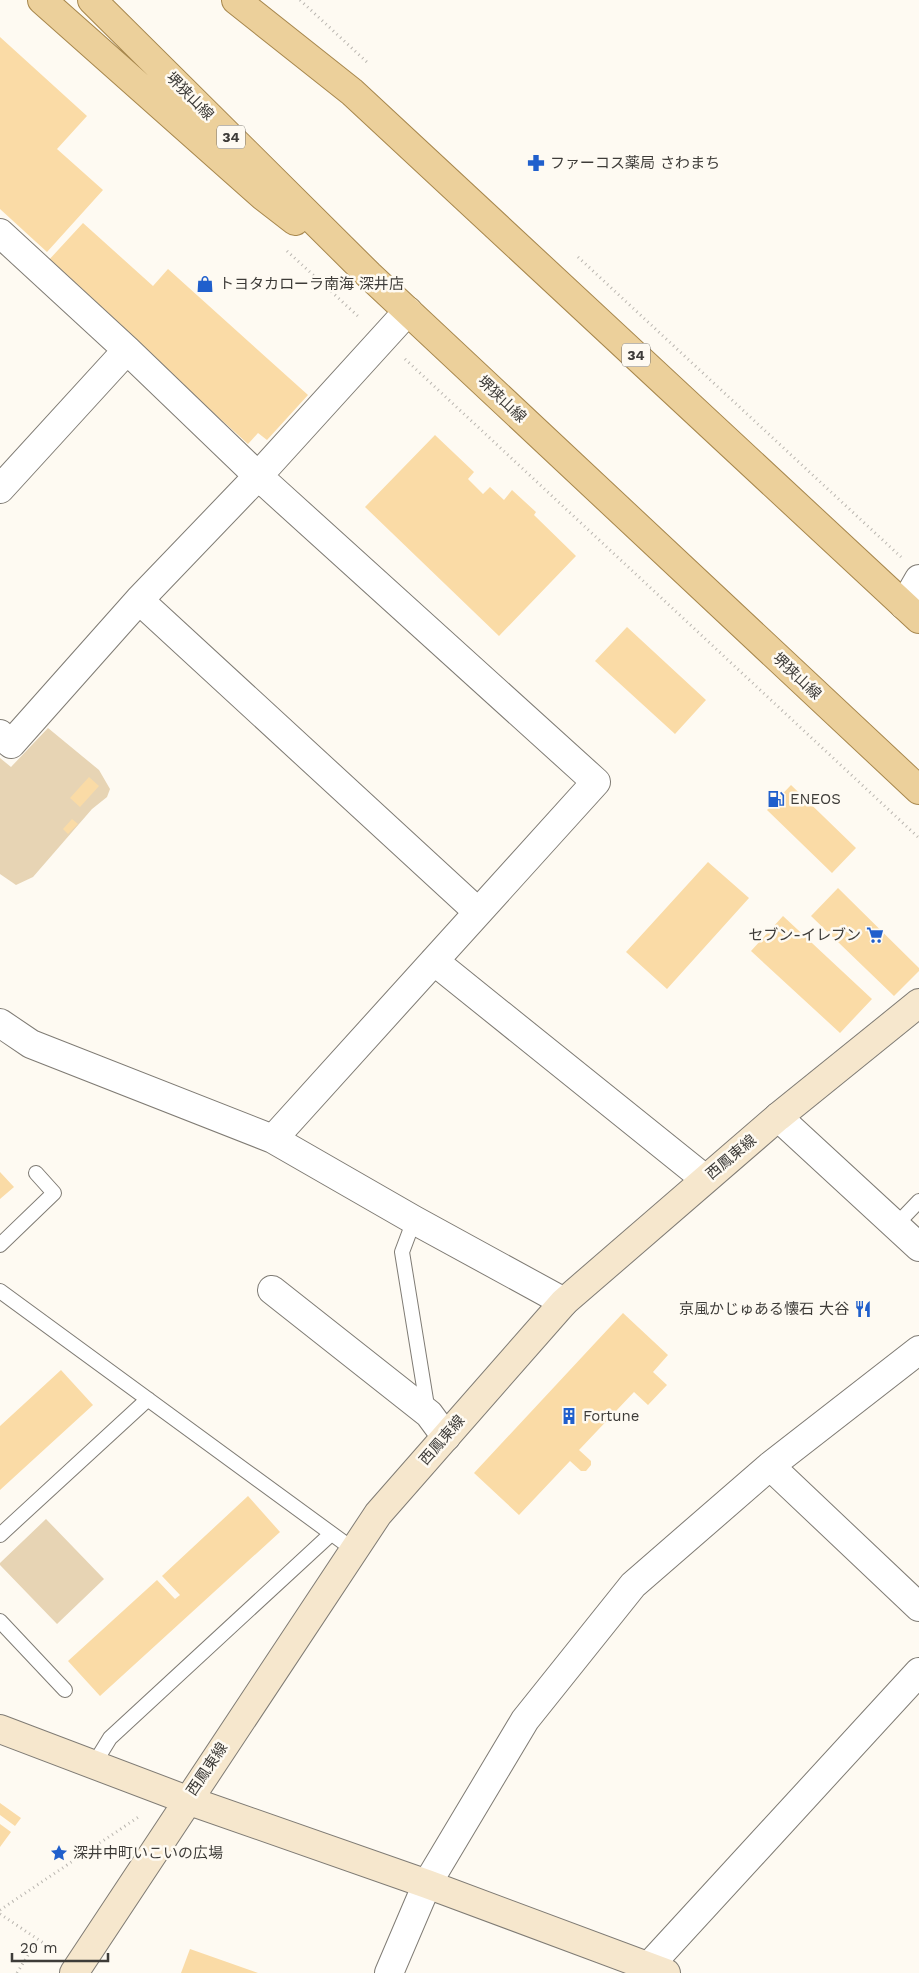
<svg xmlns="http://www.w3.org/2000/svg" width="919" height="1973" font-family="'Work Sans','Noto Sans JP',sans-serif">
<rect width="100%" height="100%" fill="#fefaf2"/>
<path fill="#e7d4b4" d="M 48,728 L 99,770 L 110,789 L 107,797 L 92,809 L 33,877 L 16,885 L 0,874 L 0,758 L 11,767 Z
M 46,1519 L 104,1579 L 57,1624 L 0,1565 L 0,1563 Z"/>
<path fill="#fadba6" d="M 0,37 L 87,116 L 57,149 L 103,190 L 47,252 L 0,209 Z
M 83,223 L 153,286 L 168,269 L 308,395 L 267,440 L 258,433 L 248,444 L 47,262 Z
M 435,435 L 474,472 L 468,479 L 483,494 L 490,487 L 504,500 L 512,490 L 536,512 L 534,515 L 576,556 L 499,636 L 365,507 Z
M 627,627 L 706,700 L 675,734 L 595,661 Z
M 89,777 L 99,786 L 80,807 L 70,798 Z
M 791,785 L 856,848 L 832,873 L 767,810 Z
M 72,819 L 78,824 L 68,834 L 63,829 Z
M 708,862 L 749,898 L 667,989 L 626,952 Z
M 838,888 L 919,968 L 919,971 L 894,996 L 811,916 Z
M 783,916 L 872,999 L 840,1033 L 751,951 Z
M 0,1172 L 14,1187 L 0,1199 Z
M 623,1313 L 668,1355 L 653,1372 L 667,1385 L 648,1405 L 634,1392 L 579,1450 L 591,1461 L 591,1465 L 586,1471 L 581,1471 L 570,1461 L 519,1515 L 474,1473 Z
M 61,1370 L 93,1405 L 0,1490 L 0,1426 Z
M 248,1496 L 280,1532 L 100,1696 L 68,1661 L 157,1580 L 175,1599 L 180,1595 L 162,1576 Z
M 0,1803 L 21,1818 L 15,1826 L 0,1815 Z
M 0,1824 L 11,1832 L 0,1847 Z
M 190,1949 L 258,1973 L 181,1973 Z"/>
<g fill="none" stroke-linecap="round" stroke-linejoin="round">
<g stroke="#7f7b74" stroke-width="16">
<path id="lane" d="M 414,1220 L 402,1252 L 428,1412
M 896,1225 L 919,1201
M 0,1245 L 54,1193 L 36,1173
M 0,1291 L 354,1550
M 0,1535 L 148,1399
M 0,1621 L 65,1690
M 94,1764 L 110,1738 L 331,1534"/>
</g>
<g stroke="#7f7b74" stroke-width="30">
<path id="street" d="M 0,233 L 127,350 L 258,476 L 596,782 L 273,1139
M 0,489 L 127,350
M 139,600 L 478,912
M 904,605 L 919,579
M 0,734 L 11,744 L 139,600 L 258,476 L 408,311
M 434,961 L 705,1179
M 0,1023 L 31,1044 L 273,1139 L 414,1220 L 564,1302
M 778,1117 L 919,1247
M 272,1290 L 429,1414 L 446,1437
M 770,1466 L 919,1607
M 649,1966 L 919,1672
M 389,1973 L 427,1884 L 525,1720 L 633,1585 L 770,1466 L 919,1350"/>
</g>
<g stroke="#7f7b74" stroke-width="30">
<path id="secondary" d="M 0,1729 L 187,1800 L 427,1884 L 666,1973
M 74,1973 L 378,1514 L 564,1302 L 778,1117 L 919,1003"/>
</g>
<g stroke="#a7874d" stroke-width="30">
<path id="primary" d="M 42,0 L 264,197 L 295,221
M 92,0 L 369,275 L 919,790
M 236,0 L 352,92 L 919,619"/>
</g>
<path stroke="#bab6b0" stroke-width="3" stroke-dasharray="1 4" stroke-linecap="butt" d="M 300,0 L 369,64
M 287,251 L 360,318
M 578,257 L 901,557
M 405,359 L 919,838
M 0,1910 L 140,1816
M 0,1914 L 54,1950
M 17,1973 L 38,1939"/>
<use href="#lane" stroke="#fff" stroke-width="14"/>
<use href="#street" stroke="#fff" stroke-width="28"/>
<use href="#secondary" stroke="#f6e7cd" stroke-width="28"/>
<use href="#primary" stroke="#ecd09b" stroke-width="28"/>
</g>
<defs>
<g id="pharmacy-bare" transform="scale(1.35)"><path d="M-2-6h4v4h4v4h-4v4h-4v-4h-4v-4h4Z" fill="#205fcc" stroke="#fefaf2" stroke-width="2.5" paint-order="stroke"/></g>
<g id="shop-bare" transform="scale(1.35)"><path d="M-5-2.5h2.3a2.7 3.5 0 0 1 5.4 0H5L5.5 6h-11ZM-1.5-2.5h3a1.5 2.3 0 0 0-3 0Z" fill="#205fcc" stroke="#fefaf2" stroke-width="2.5" paint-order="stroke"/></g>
<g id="fuel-bare" transform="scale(1.35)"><path d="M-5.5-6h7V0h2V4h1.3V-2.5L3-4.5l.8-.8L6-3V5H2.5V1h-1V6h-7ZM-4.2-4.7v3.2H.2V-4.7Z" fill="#205fcc" stroke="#fefaf2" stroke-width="2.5" paint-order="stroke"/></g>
<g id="supermarket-bare" transform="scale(1.35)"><path d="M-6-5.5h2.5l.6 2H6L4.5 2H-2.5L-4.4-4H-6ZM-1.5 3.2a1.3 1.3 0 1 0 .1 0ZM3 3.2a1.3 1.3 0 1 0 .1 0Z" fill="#205fcc" stroke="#fefaf2" stroke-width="2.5" paint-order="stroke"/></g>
<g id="restaurant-bare" transform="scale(1.35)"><path d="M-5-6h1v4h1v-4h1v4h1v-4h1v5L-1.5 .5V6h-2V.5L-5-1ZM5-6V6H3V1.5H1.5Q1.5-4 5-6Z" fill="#205fcc" stroke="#fefaf2" stroke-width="2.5" paint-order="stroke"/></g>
<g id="building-bare" transform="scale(1.35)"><path d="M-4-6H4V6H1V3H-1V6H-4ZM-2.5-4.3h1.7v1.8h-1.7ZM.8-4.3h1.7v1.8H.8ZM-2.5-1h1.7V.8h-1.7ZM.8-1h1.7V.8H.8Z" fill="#205fcc" stroke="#fefaf2" stroke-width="2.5" paint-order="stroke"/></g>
<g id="sight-bare" transform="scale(1.35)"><path d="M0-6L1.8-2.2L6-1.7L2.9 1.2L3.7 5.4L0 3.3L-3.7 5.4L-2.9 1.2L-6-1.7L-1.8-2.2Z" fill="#205fcc" stroke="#fefaf2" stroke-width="2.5" paint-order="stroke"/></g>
</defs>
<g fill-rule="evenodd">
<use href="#pharmacy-bare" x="536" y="163"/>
<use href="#shop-bare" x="205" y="284"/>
<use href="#fuel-bare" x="776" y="799"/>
<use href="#supermarket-bare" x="875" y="935"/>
<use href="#restaurant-bare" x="863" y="1309"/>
<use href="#building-bare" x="569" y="1416"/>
<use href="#sight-bare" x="59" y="1853"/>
</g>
<g text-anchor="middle" stroke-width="5" stroke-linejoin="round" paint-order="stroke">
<g fill="#fefaf2" stroke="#787570" stroke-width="1">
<rect x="217" y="125.5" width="28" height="23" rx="4"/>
<rect x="622" y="343.5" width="28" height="23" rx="4"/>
</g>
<g font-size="14" font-weight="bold" fill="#3e3c39">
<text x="231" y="142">34</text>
<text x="636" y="360">34</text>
</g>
<g font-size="15" fill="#3e3c39" stroke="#fefaf2">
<text transform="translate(190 96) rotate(45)" y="5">堺狭山線</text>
<text transform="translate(502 399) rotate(43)" y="5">堺狭山線</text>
<text transform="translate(797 676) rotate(43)" y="5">堺狭山線</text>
<text transform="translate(731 1157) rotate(-40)" y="5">西鳳東線</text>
<text transform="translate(442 1440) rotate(-49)" y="5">西鳳東線</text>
<text transform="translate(207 1769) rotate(-56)" y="5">西鳳東線</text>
</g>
<g font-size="15" fill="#3e3c39" stroke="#fefaf2" text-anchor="start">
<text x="550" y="168">ファーコス薬局 さわまち</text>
<text x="219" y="289">トヨタカローラ南海 深井店</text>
<text x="790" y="804">ENEOS</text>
<text x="861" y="940" text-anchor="end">セブン-イレブン</text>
<text x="849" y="1314" text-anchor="end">京風かじゅある懐石 大谷</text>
<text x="583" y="1421">Fortune</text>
<text x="73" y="1858">深井中町いこいの広場</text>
</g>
</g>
<path d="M12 1953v8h96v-8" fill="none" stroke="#3e3c39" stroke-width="2.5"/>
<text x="20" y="1953" font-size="15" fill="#3e3c39" stroke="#fefaf2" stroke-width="4" paint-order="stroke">20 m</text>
</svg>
